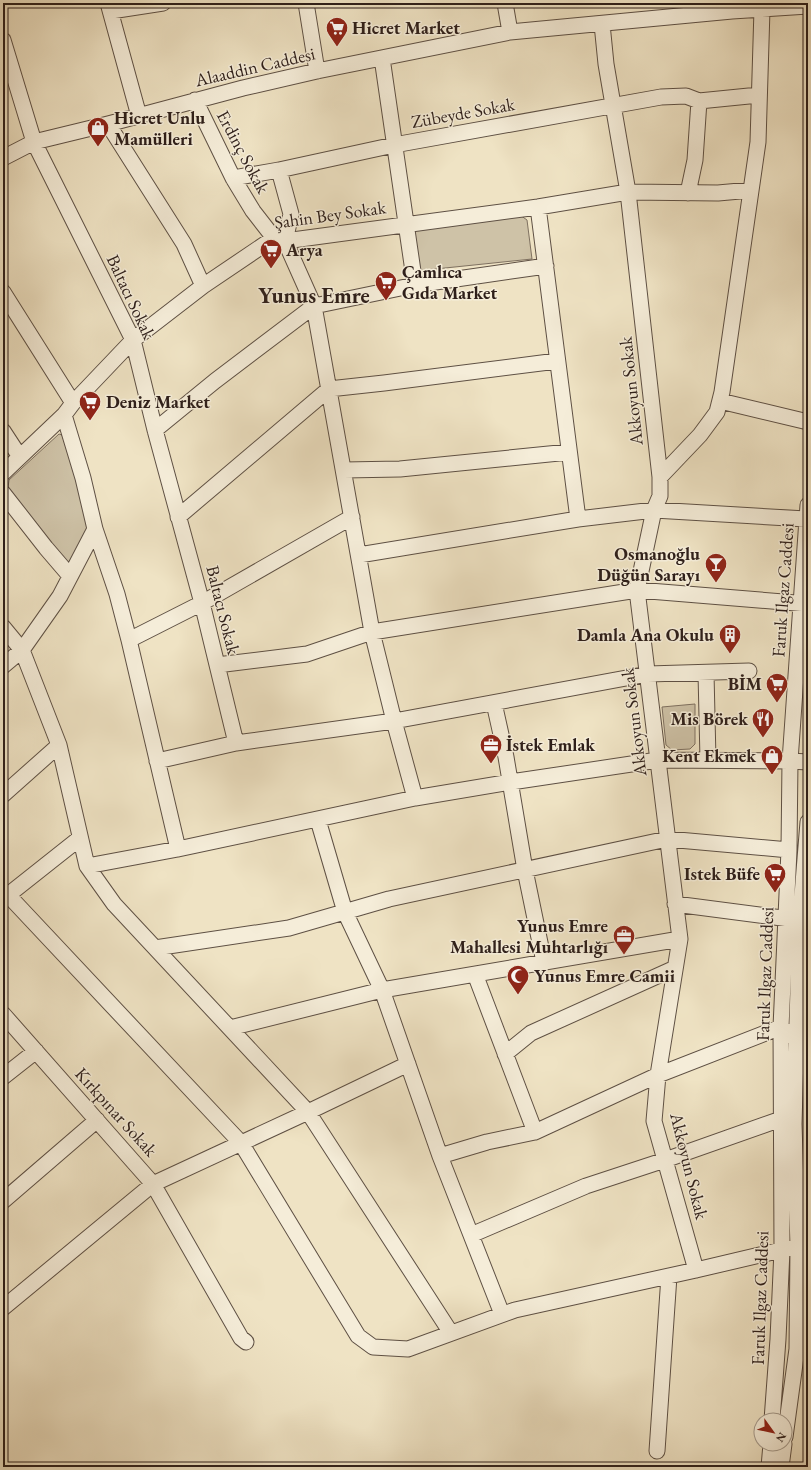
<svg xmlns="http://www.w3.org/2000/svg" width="811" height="1470" font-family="'EB Garamond',serif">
<rect width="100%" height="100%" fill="#efe3c4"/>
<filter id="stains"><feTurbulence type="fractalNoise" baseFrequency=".005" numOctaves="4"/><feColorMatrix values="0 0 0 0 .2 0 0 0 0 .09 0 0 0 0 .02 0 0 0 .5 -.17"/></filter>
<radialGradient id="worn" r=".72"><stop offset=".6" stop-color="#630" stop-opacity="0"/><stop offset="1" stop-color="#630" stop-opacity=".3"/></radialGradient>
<path fill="#cec2a7" stroke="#7e7060" d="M 520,215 L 527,220 L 532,259 L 416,271 L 412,234 L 416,229 Z
M 59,434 L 62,435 L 92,527 L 72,563 L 64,564 L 8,488 L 9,480 Z
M 695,704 L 695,744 L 690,749 L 672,750 L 666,745 L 662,707 Z"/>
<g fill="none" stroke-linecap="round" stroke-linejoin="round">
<g stroke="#5e5044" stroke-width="17">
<path id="minor" d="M 108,3 L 139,116
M 306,3 L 317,71
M 505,3 L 510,32
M 111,11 L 163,3
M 602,24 L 606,64 L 628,192 L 660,477 L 660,496 L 654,510 L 637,590 L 680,939 L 658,1075 L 654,1121 L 696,1270
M 3,40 L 34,142 L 133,340 L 155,430 L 202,603 L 236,743
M 382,58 L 415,285
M 195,100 L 233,178 L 253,211 L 274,238
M 108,124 L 184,244 L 203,286
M 3,158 L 34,142 L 108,124 L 243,88 L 317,71 L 510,32 L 732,11 L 808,6
M 279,170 L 291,214 L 285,241 L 314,306 L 372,632 L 394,721 L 415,798
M 233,178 L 279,170 L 394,145 L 661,97 L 686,96 L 699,101 L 759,95
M 688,193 L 695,160 L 699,101
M 538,207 L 578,519
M 3,292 L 73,403
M 720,401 L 808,422
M 64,415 L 83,478 L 95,529 L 117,594 L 129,640 L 178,849
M 155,430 L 215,381 L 314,306 L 415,285 L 546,266
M 3,431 L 20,457
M 344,470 L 400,469 L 569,452
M 3,473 L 64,415 L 73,403 L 133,340 L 203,286 L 274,238 L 285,241 L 538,207 L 628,192 L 718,193 L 751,190
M 660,477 L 700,435 L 717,412 L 722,392 L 758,142 L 762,9
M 3,493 L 46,548 L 70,576
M 178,517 L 329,389 L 384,383 L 557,361
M 359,555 L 578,519 L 654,510 L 806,519
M 3,627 L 22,650 L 59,745 L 87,866 L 114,904 L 308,1112 L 451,1333
M 129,640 L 202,603 L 352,517
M 217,665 L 307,654 L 372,632 L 637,590 L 808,604
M 3,666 L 22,650 L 60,596 L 95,529
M 706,673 L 708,760
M 494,703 L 506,757 L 525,870 L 544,962
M 157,761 L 236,743 L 394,721 L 648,674 L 749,671
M 3,795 L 59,745
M 318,820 L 345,912 L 382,990 L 440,1156 L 502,1314
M 87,866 L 178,849 L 415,798 L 511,782 L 658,760 L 790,761 L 808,762
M 8,895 L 241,1143 L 358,1336 L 373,1347 L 408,1349 L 515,1310 L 696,1270 L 798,1246
M 3,899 L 80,838
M 675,904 L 797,920
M 155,948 L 289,928 L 389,899 L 667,839 L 789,850
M 475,974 L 535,1132
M 3,1014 L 153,1184 L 241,1338 L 246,1342
M 230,1028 L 382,990 L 680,939
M 505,1054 L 531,1033 L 675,968
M 3,1077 L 36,1051
M 440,1156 L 487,1142 L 535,1132 L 658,1075 L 781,1027 L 797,1040 L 808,1042
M 3,1201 L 97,1120
M 471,1235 L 586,1186 L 665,1160 L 781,1119
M 3,1308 L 153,1184 L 308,1112 L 408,1064
M 772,1420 L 778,1339 L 782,1250 L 781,1027 L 789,850 L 790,761 L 808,505
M 785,1437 L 797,1349 L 798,1246 L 794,1124 L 800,920 L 808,822
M 657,1451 L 669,1276
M 769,1467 L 771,1444
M 781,1467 L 784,1444"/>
</g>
<use href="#minor" stroke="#f5edd9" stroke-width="15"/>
</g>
<defs>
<g id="supermarket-pin" transform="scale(1.15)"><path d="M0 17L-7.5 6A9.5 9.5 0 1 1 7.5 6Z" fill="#8f2418" stroke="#f5edd9"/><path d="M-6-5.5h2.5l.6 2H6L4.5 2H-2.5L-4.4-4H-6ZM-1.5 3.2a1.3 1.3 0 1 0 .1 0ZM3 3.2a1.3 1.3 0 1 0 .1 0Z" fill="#fff"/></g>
<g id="shop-pin" transform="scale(1.15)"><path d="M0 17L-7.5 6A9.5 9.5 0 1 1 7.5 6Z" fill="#8f2418" stroke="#f5edd9"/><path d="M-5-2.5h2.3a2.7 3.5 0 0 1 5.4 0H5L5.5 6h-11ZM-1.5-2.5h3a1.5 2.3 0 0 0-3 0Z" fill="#fff"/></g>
<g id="bar-pin" transform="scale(1.15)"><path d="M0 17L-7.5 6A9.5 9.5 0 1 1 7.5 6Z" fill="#8f2418" stroke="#f5edd9"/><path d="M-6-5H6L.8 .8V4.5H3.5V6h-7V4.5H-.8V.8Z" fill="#fff"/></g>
<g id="building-pin" transform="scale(1.15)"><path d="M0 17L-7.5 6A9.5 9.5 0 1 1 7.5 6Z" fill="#8f2418" stroke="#f5edd9"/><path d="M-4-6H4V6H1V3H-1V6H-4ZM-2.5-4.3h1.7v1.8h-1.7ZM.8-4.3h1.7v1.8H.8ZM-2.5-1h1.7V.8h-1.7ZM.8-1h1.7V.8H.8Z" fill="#fff"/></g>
<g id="restaurant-pin" transform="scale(1.15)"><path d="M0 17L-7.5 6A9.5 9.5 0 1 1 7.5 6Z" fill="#8f2418" stroke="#f5edd9"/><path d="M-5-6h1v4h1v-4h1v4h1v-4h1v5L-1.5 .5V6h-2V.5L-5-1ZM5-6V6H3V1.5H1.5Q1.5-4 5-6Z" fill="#fff"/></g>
<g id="office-pin" transform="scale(1.15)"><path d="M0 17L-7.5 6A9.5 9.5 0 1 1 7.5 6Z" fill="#8f2418" stroke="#f5edd9"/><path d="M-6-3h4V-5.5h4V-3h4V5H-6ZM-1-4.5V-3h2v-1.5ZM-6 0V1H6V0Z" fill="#fff"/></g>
<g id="mosque-pin" transform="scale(1.15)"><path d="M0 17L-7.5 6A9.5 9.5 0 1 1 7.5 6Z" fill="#8f2418" stroke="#f5edd9"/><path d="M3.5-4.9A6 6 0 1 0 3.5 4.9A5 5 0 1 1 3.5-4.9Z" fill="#fff"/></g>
</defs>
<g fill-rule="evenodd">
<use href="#supermarket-pin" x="337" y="28"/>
<use href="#shop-pin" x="98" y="128"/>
<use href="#supermarket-pin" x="271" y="250"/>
<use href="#supermarket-pin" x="386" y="282"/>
<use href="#supermarket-pin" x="90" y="402"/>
<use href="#bar-pin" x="716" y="564"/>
<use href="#building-pin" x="730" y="635"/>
<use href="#supermarket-pin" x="777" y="684"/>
<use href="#restaurant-pin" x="763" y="719"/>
<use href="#office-pin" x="491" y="745"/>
<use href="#shop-pin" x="772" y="756"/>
<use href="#supermarket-pin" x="775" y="874"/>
<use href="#office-pin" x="624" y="936"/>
<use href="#mosque-pin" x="518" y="976"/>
</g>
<g text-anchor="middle" stroke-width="3" stroke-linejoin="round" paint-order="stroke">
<g font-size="18" font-weight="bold" fill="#2e1f1a" stroke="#f5edd9" text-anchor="start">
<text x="352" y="34">Hicret Market</text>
<text x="114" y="124">Hicret Unlu<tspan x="114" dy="21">Mamülleri</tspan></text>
<text x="286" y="256">Arya</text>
<text x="402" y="278">Çamlıca<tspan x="402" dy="21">Gıda Market</tspan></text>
<text x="106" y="408">Deniz Market</text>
<text x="700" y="560" text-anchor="end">Osmanoğlu<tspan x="700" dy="21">Düğün Sarayı</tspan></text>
<text x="714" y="641" text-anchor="end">Damla Ana Okulu</text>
<text x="762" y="690" text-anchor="end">BİM</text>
<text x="748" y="725" text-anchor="end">Mis Börek</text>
<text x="506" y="751">İstek Emlak</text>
<text x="756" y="762" text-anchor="end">Kent Ekmek</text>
<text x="760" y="880" text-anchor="end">Istek Büfe</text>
<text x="608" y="932" text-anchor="end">Yunus Emre<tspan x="608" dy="21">Mahallesi Muhtarlığı</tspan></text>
<text x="534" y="982">Yunus Emre Camii</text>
</g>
<g font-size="18" fill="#2e1f1a" stroke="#f5edd9">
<text transform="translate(255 67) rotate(-13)" y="6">Alaaddin Caddesi</text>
<text transform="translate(463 113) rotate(-10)" y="6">Zübeyde Sokak</text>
<text transform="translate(243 152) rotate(62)" y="6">Erdinç Sokak</text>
<text transform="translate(330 215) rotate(-8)" y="6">Şahin Bey Sokak</text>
<text transform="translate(131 297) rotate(65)" y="6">Baltacı Sokak</text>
<text transform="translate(631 391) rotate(-96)" y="6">Akkoyun Sokak</text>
<text transform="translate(783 590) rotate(-86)" y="6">Faruk Ilgaz Caddesi</text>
<text transform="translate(223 610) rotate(76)" y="6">Baltacı Sokak</text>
<text transform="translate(634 722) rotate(-97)" y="6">Akkoyun Sokak</text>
<text transform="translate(765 974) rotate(-88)" y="6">Faruk Ilgaz Caddesi</text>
<text transform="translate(116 1112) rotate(48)" y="6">Kırkpınar Sokak</text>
<text transform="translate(689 1166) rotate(76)" y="6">Akkoyun Sokak</text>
<text transform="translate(760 1298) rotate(-88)" y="6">Faruk Ilgaz Caddesi</text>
</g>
<g font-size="22" font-weight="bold" fill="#2e1f1a" stroke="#f5edd9">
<text x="314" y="303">Yunus Emre</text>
</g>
</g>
<rect width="811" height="1470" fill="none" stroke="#efe3c4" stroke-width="16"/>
<rect x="4" y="4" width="803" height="1462" fill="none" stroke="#2e1f1a" stroke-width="2"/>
<rect x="8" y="8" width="795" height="1454" fill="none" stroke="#2e1f1a"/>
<g transform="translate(773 1432) rotate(123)"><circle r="19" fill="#f5edd9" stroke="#a59b8d"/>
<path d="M0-3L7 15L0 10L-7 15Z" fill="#8f2418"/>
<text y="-6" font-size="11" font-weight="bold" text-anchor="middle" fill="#2e1f1a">N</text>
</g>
<rect width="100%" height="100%" filter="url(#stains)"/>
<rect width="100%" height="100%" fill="url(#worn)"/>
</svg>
